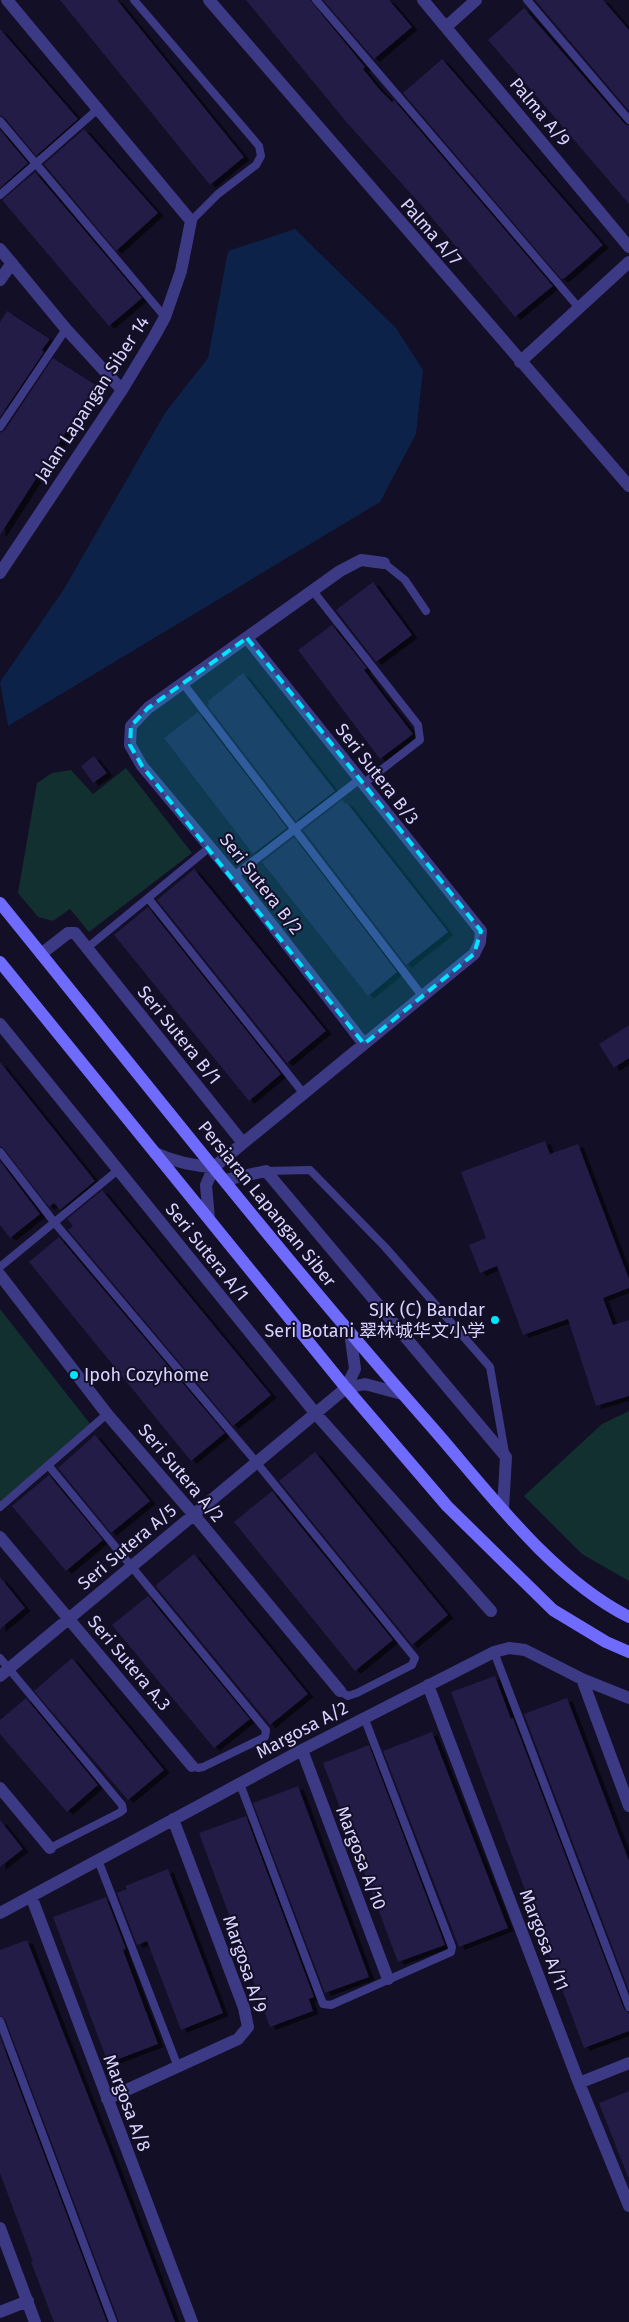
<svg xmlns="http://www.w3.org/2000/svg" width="629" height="2322" font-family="'Fira Sans','Noto Sans SC',sans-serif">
<defs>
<filter id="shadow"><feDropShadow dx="5.5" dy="3" stdDeviation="0" flood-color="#0009"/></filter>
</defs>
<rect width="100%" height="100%" fill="#130f26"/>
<path fill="#12302f" d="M 126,768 L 192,853 L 89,932 L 70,909 L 53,921 L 38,917 L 18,893 L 37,783 L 52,773 L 71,770 L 93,794 Z
M 0,1309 L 91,1425 L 0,1504 Z
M 629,1411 L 629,1581 L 582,1554 L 524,1496 L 602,1424 Z"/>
<path fill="#0c2248" d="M 295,229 L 396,328 L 423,370 L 416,434 L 380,502 L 8,726 L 0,682 L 64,589 L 165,413 L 208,358 L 228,251 Z"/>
<path fill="#241b47" filter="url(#shadow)" d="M 60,0 L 117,0 L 244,157 L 210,185 Z
M 246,0 L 310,0 L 365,67 L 363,69 L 380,90 L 392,102 L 394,100 L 553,286 L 515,317 L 422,206 L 348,124 Z
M 323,0 L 389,0 L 412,27 L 374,59 Z
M 535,0 L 603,0 L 629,30 L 629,111 Z
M 524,8 L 625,124 L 629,126 L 629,204 L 488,40 Z
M 0,29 L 78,119 L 36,156 L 4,117 L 0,115 Z
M 442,59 L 603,245 L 565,278 L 561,279 L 403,93 Z
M 84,129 L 158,213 L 116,251 L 44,164 Z
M 0,130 L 28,163 L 0,188 Z
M 35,172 L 142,298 L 109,326 L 2,200 Z
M 7,311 L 50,339 L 42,350 L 44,352 L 0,417 L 0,322 Z
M 53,358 L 96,385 L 0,535 L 0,433 L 5,430 Z
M 373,582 L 412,635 L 376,662 L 336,610 Z
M 332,625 L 367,668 L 364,670 L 413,734 L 380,759 L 298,650 Z
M 243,673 L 335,791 L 296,821 L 207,705 L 209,703 L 208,701 Z
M 198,712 L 287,828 L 253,854 L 164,738 Z
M 94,756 L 107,773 L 93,783 L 81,766 Z
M 342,800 L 346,804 L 347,803 L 448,932 L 406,965 L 303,830 Z
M 294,837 L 397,972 L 368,996 L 262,862 Z
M 194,869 L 326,1031 L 287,1063 L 157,900 Z
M 148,907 L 281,1074 L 249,1101 L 114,935 Z
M 629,1025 L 629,1058 L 614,1068 L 599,1044 Z
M 0,1062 L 95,1181 L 60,1210 L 54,1203 L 49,1207 L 4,1149 L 0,1146 Z
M 545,1141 L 550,1154 L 578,1144 L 629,1279 L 629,1288 L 603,1298 L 613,1325 L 629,1320 L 629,1396 L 596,1406 L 568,1319 L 523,1335 L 497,1266 L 480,1273 L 469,1245 L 486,1238 L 461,1172 Z
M 0,1161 L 40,1214 L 10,1238 L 0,1225 Z
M 102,1190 L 271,1395 L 233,1426 L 68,1230 L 73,1226 L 67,1219 Z
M 59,1237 L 225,1433 L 191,1461 L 29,1262 Z
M 95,1435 L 150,1501 L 111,1533 L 58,1468 Z
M 315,1452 L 448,1615 L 412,1645 L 279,1481 Z
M 49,1475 L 103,1540 L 66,1571 L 12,1506 Z
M 272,1491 L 393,1640 L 355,1671 L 234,1522 Z
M 194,1554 L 308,1694 L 270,1725 L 157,1588 L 156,1585 Z
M 0,1577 L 25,1608 L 0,1629 Z
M 148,1596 L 250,1719 L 214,1748 L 112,1625 Z
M 72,1658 L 164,1770 L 128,1800 L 34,1691 Z
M 495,1676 L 511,1719 L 513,1718 L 624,2009 L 629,2013 L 629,2031 L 584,2048 L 451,1692 Z
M 26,1698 L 98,1785 L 67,1812 L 0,1734 L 0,1720 Z
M 567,1698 L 629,1861 L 629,1991 L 524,1714 Z
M 432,1732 L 508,1928 L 459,1947 L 383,1751 Z
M 369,1745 L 445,1945 L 398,1962 L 323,1763 Z
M 298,1786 L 369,1977 L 325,1993 L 253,1803 Z
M 246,1816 L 314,1997 L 309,1999 L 313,2011 L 270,2027 L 199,1833 Z
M 0,1820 L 23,1849 L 0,1867 Z
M 168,1869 L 223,2013 L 181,2030 L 147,1941 L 137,1945 L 117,1893 L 127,1889 L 125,1886 Z
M 106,1897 L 126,1949 L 123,1950 L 158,2044 L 108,2063 L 53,1917 Z
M 27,1940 L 109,2149 L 175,2322 L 119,2322 L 5,2019 L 0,2015 L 0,1950 Z
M 0,2037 L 107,2322 L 54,2322 L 31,2262 L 33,2262 L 0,2173 Z
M 629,2091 L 629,2177 L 628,2177 L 599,2103 Z"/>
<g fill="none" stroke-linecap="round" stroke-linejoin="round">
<path stroke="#3d3a85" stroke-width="8" d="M 134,0 L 259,146 L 261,156 L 256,165 L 218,194 L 191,221
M 316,0 L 579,308
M 527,0 L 629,120
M 0,121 L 165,317
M 0,195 L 99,108
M 0,427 L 66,329
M 384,563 L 405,580 L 426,611
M 313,591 L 418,725 L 420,740 L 363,784
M 182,682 L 423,997
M 234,876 L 360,779
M 148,898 L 304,1094
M 87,948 L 210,847
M 0,1152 L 54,1222 L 257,1463 L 415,1658 L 412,1665 L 357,1693 L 348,1696 L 340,1691
M 266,1171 L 310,1170 L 385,1247 L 490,1367 L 505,1453
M 0,1267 L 118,1170
M 48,1465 L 266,1730 L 265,1737 L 203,1767 L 198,1768 L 192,1766
M 0,1507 L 107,1414
M 494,1652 L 629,2007
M 0,1658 L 122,1805 L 123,1810 L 119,1813 L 50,1848
M 240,1784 L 323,2004 L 331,2005 L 451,1952 L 452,1947 L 364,1717
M 98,1860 L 178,2067
M 0,2021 L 113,2322"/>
<path stroke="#3d3a85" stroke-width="12" d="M 209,0 L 629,486
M 423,0 L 629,247
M 446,27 L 476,0
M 0,249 L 66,329 L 122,390
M 0,280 L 12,263
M 520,362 L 629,262
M 0,573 L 122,390 L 154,337 L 165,317 L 181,271 L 191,221 L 7,0
M 41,954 L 68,933 L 75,933 L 243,1143
M 0,1024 L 316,1414 L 491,1611
M 364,1044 L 234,876 L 142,766 L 130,745 L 131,726 L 148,708 L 340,571 L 361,560 L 384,563
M 155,1153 C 175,1162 192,1166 214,1167
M 225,1180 L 266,1171 L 506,1457 L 503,1509
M 209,1219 L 206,1185 L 214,1167 L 474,954 L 480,942 L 481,931 L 247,638
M 0,1275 L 107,1414 L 194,1515 L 340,1691
M 346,1388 L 355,1369 L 350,1332
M 0,1537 L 192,1766
M 0,1676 L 346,1388 L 365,1384 L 402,1394
M 582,1679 L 629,1806
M 428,1685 L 579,2083 L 629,2206
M 302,1750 L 388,1979
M 0,1788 L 50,1848
M 31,1896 L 192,2322
M 0,1913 L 302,1750 L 494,1652 L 509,1648 L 525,1650 L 582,1679 L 629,1698
M 579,2083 L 629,2063
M 107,2099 L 238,2039 L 248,2027 L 244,2008 L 173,1819
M 0,2228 L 35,2322
M 0,2312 L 28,2301"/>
<path stroke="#6f6bff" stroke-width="12" d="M 0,903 C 142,1078 281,1256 430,1425 C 488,1491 550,1577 629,1617
M 0,962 L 346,1388 L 447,1506 L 553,1610 L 606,1642 L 629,1652"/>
</g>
<path fill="#00e5ff" fill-opacity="0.2" stroke="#00e5ff" stroke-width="4" stroke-dasharray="10 6" stroke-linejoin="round" d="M 247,638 L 481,931 L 474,954 L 364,1044 L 142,766 L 130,745 L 131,726 L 148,708 Z"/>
<g fill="#00e5ff" stroke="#130f26" stroke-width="2">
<circle cx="495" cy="1320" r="5"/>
<circle cx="74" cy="1375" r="5"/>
</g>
<g text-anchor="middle" stroke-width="4" stroke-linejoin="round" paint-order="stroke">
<g font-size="18" fill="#d9d4ff" stroke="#130f26">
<text transform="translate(540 112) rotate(50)" y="6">Palma A/9</text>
<text transform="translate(431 232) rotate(49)" y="6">Palma A/7</text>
<text transform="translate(92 399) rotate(-57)" y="6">Jalan Lapangan Siber 14</text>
<text transform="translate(377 774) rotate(52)" y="6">Seri Sutera B/3</text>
<text transform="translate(261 884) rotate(52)" y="6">Seri Sutera B/2</text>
<text transform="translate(179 1035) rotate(51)" y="6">Seri Sutera B/1</text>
<text transform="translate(267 1204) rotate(51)" y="6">Persiaran Lapangan Siber</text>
<text transform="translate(207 1252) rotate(51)" y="6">Seri Sutera A/1</text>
<text transform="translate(181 1473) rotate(50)" y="6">Seri Sutera A/2</text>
<text transform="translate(127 1547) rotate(-40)" y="6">Seri Sutera A/5</text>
<text transform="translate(129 1663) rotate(50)" y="6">Seri Sutera A.3</text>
<text transform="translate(302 1730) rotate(-28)" y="6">Margosa A/2</text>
<text transform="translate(361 1858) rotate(69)" y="6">Margosa A/10</text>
<text transform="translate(544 1940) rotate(69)" y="6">Margosa A/11</text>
<text transform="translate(245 1964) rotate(71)" y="6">Margosa A/9</text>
<text transform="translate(127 2103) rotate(69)" y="6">Margosa A/8</text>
</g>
<g font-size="18" fill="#d9d4ff" stroke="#130f26" text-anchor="end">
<text x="485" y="1316">SJK (C) Bandar<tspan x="485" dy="21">Seri Botani 翠林城华文小学</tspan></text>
<text x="84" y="1381" text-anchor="start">Ipoh Cozyhome</text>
</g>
</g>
</svg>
